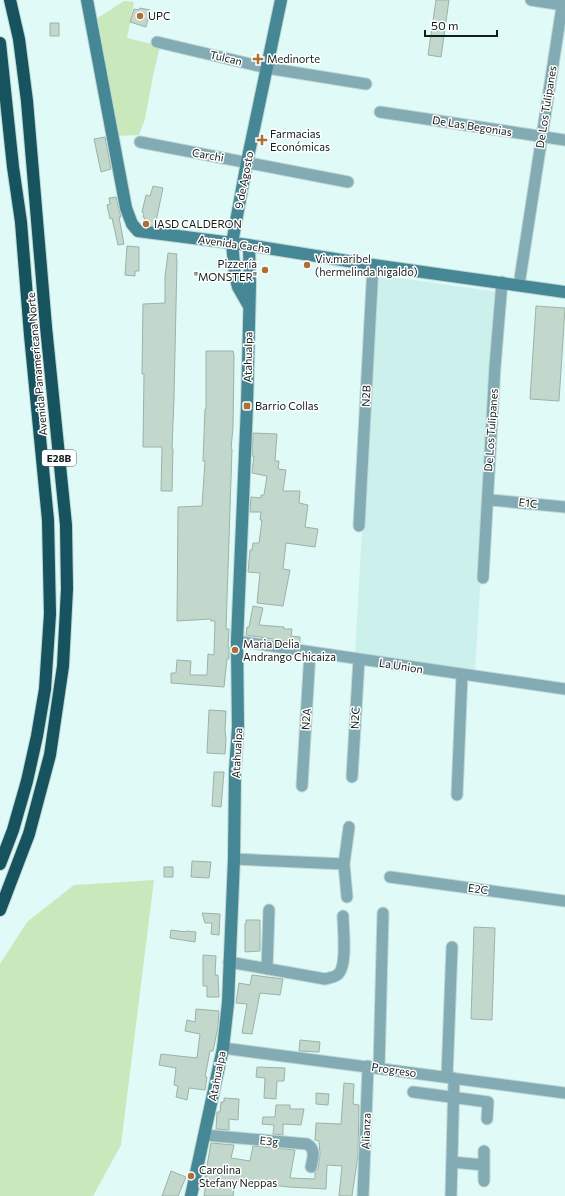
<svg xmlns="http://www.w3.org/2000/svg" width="565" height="1196" font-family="Commissioner,sans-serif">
<rect width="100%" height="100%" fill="#dffaf7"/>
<path fill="#ccf1ec" d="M 377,275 L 498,292 L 475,671 L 355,653 Z"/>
<path fill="#c9e9bd" d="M 124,1 L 134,2 L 127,38 L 160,46 L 153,76 L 145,119 L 139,135 L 115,136 L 93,21 Z
M 154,880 L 121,1145 L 93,1196 L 0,1196 L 0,964 L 27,922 L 74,885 Z"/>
<path fill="#c2d8cc" stroke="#9db2a6" d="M 436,0 L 449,0 L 441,57 L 428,55 Z
M 140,8 L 150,10 L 146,27 L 130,22 L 134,9 L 139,10 Z
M 50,23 L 59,23 L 59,36 L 50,36 Z
M 105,137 L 111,169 L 101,172 L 94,139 Z
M 153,186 L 163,188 L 155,226 L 143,224 L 145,218 L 143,217 L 144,213 L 142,212 L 146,195 L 150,196 Z
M 116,197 L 121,217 L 119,217 L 124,244 L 118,245 L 112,218 L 110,219 L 107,205 L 110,204 L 109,198 Z
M 127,246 L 139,247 L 139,271 L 135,271 L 135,276 L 125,275 Z
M 168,253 L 177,254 L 176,259 L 177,259 L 174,398 L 172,449 L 173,449 L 172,491 L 161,491 L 162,447 L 143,447 L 144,374 L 142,374 L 143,304 L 165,303 L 165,277 Z
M 536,306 L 565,308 L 559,401 L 530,399 Z
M 206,351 L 233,351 L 234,356 L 233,427 L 231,449 L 232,449 L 226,629 L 229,629 L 228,647 L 229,647 L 229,659 L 227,659 L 224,687 L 171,683 L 171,673 L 176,673 L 177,660 L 191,661 L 190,675 L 207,675 L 208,654 L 214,655 L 215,621 L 211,621 L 211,619 L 177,621 L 178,507 L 202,506 L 205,461 L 203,461 L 205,409 L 206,409 Z
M 253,433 L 277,434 L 275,461 L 279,461 L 278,469 L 286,470 L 283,491 L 300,491 L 299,503 L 308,505 L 305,527 L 318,529 L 315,547 L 286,543 L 283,569 L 290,570 L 283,606 L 257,603 L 260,573 L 248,572 L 250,550 L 252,550 L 253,543 L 259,543 L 262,520 L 260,520 L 261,512 L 250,512 L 251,497 L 261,498 L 261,495 L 264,495 L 267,476 L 252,473 L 254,456 L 252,456 Z
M 253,606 L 263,608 L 259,625 L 284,627 L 284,629 L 292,629 L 291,636 L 300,637 L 300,643 L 246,635 L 247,627 L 249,627 Z
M 209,710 L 226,711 L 225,730 L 226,739 L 225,754 L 207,753 Z
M 214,772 L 224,772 L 221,807 L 212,806 Z
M 192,861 L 211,862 L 209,878 L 191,877 Z
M 164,867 L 173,867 L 173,877 L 164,877 Z
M 202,913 L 220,914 L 219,935 L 211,934 L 212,923 L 205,923 Z
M 246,920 L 260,920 L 260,951 L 245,952 L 245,924 L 246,924 Z
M 474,927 L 495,928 L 492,1020 L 471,1019 Z
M 171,930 L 186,932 L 186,931 L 196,932 L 195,942 L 170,938 Z
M 203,955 L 216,956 L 215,975 L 218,975 L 219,997 L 207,997 L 207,986 L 203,986 Z
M 252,975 L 283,979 L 280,995 L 260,993 L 252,1034 L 242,1033 L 247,1004 L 236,1003 L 239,983 L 250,985 Z
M 196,1009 L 219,1011 L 218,1027 L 213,1051 L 210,1051 L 205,1077 L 207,1077 L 205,1090 L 189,1088 L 187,1100 L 176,1097 L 178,1086 L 174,1085 L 176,1068 L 159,1065 L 161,1054 L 197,1058 L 200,1034 L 185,1031 L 187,1020 L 195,1022 Z
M 300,1040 L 320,1042 L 319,1052 L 299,1051 Z
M 257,1067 L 285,1068 L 284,1081 L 277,1081 L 276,1099 L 264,1098 L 265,1078 L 256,1077 Z
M 344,1083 L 354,1084 L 353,1104 L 359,1105 L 358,1155 L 352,1196 L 339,1196 L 342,1166 L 327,1165 L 326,1189 L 289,1187 L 235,1181 L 233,1196 L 204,1196 L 207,1177 L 205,1177 L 211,1143 L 234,1145 L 231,1158 L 250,1161 L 253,1146 L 295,1150 L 290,1178 L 315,1179 L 315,1172 L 318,1169 L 320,1154 L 319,1141 L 315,1140 L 316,1123 L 341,1124 Z
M 316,1093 L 329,1094 L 328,1105 L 316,1104 Z
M 224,1098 L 239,1099 L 238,1120 L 229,1119 L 229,1130 L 216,1129 L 217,1112 L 220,1112 L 221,1102 L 224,1102 Z
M 276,1105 L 290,1105 L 290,1109 L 304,1109 L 301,1125 L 283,1124 L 283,1135 L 273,1134 L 274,1125 L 262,1124 L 263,1117 L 275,1117 Z
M 171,1171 L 186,1177 L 178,1196 L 162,1196 Z"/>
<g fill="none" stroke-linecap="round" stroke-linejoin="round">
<g stroke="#bed7d4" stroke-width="13">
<path id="street" d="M 531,0 L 563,5
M 157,42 L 267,68 L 366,84
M 380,112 L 565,140
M 140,142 L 348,182
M 519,285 L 563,0
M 491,500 L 565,507
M 359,526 L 373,265
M 483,578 L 495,366 L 502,282
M 237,641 L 565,689
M 352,777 L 359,659
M 302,786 L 310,652
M 457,795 L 462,675
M 234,859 L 344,864
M 390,877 L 565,901
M 347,897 L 344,864 L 349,827
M 229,962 L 325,979 C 328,978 335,977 337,975 C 348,968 343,928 343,916
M 267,969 L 269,910
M 223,1048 L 565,1093
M 379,1068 L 383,913
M 447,1077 L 452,947
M 413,1092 L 488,1102 L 487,1119
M 204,1135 L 307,1144 C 316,1149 313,1158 311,1167
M 452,1162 L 484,1165
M 484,1181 L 484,1151
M 363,1196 L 368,1066
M 451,1196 L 454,1078"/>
</g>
<g stroke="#bed7d4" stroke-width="14">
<path id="secondary" d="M 87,0 L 126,208 L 132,224 L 138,231 L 248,245 L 373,265 L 565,292
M 249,306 L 238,287 L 235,275 L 232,243 L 247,162 L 281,0
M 191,1196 L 223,1048 L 228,1003 L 234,859 L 235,771 L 238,727 L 237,641 L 247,406 L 250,284 L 249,246"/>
</g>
<g stroke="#bed7d4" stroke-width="14">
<path id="highway" d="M 0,43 L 13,167 L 21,222 L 30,335 L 48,520 L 50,614 L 45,689 L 37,736 L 27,781 L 13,830 L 0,864
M 0,910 L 29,834 L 50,755 L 63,666 L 67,589 L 66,525 L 46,327 L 27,101 L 19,39 L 10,0"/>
</g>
<use href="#street" stroke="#82abb4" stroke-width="11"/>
<use href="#secondary" stroke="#458795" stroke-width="12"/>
<use href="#highway" stroke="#17535e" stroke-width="12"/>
</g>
<g fill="#ae6f35" stroke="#fff" stroke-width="1.5">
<circle cx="140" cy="16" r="4"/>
<path d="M256 53h4v4h4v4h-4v4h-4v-4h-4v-4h4z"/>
<path d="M260 134h4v4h4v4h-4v4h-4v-4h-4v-4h4z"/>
<circle cx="146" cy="224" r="4"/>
<circle cx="307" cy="265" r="4"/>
<circle cx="265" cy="270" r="4"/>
<rect x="243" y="402" width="8" height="8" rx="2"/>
<circle cx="235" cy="650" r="4"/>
<circle cx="191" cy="1176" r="4"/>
</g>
<g text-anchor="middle" stroke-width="3" stroke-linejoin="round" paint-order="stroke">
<rect fill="#fff" stroke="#5a6160" stroke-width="1" x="42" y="450" width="34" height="16" rx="3"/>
<g font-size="10" font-weight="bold" fill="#131d1c">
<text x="59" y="462">E28B</text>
</g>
<g font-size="11" fill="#131d1c" stroke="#fff" text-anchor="start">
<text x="148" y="20">UPC</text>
<text x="267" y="63">Medinorte</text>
<text x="270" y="138">Farmacias<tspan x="270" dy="13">Económicas</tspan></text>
<text x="154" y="228">IASD CALDERON</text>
<text x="315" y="263">Viv.maribel<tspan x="315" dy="13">(hermelinda higaldo)</tspan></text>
<text x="257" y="268" text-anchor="end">Pizzería<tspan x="257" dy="13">"MONSTER"</tspan></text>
<text x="255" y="410">Barrio Collas</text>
<text x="243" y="648">Maria Delia<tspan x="243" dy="13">Andrango Chicaiza</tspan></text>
<text x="199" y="1174">Carolina<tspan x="199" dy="13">Stefany Neppas</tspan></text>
</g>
<g font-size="11" fill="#131d1c" stroke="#fff">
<text transform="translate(226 58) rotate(13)" y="4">Tulcan</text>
<text transform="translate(546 107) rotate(-81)" y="4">De Los Tulipanes</text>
<text transform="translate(472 126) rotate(9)" y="4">De Las Begonias</text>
<text transform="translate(208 155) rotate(10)" y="4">Carchi</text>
<text transform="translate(244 180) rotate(-79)" y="4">9 de Agosto</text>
<text transform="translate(234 244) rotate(8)" y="4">Avenida Cacha</text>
<text transform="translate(248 357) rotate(-89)" y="4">Atahualpa</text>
<text transform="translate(37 364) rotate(-95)" y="4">Avenida Panamericana Norte</text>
<text transform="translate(366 396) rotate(-87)" y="4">N2B</text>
<text transform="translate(491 430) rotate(-86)" y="4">De Los Tulipanes</text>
<text transform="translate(528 503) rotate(6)" y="4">E1C</text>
<text transform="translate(401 666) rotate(9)" y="4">La Union</text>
<text transform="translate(355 718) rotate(-87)" y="4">N2C</text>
<text transform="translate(306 719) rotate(-86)" y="4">N2A</text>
<text transform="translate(237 753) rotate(-87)" y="4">Atahualpa</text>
<text transform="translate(478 889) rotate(8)" y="4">E2C</text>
<text transform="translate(394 1070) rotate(8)" y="4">Progreso</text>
<text transform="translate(217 1076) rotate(-79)" y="4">Atahualpa</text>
<text transform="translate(366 1131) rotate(-88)" y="4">Alianza</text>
<text transform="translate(269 1141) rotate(5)" y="4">E3g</text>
</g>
</g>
<path d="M425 30v6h72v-6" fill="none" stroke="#131d1c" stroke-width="2"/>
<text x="431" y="30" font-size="12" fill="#131d1c" stroke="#ffffff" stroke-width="3" paint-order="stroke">50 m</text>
</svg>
